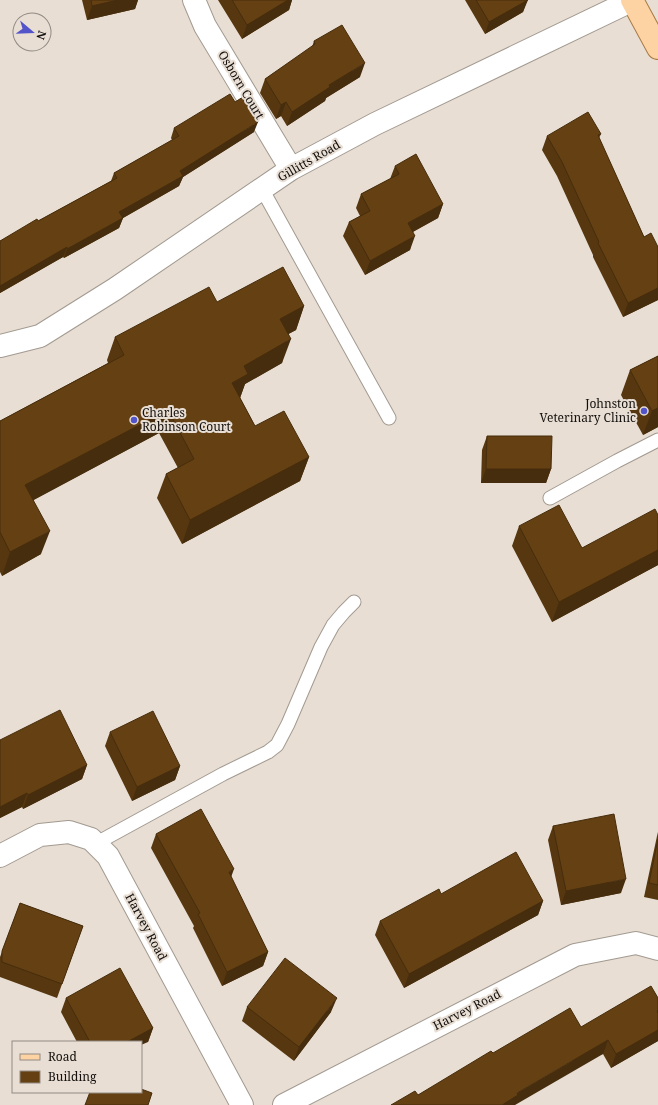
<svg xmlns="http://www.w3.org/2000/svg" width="658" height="1105" font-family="'Noto Serif',serif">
<rect width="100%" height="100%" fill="#e8ded4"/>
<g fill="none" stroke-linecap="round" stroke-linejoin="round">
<g stroke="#a29a90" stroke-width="15">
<path id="service" d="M 262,189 L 389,418
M 550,498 L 617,461 L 658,440
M 95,844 L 223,774 L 268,752 L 277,745 L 288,724 L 321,647 L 333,625 L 344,612 L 354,602"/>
</g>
<g stroke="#a29a90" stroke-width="24">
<path id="minor" d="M 194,0 L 205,26 L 291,169
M 0,346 L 40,336 L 115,289 L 291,169 L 375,124 L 633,0
M 0,856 L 40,835 L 69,832 L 91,839 L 108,856 L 242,1105
M 284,1105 L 575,955 L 636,943 L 658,949"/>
</g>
<g stroke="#a97b46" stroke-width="24">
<path id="primary" d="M 632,0 L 658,48"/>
</g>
<use href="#service" stroke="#fff" stroke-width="13"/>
<use href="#minor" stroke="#fff" stroke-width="22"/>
<use href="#primary" stroke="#fdd3a3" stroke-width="22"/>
</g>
<path fill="#56370f" d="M 82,0 L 138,0 L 135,9 L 87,20 Z
M 218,0 L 292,0 L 289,10 L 242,39 Z
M 465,0 L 527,0 L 523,12 L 485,34 Z
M 314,41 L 360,77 L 326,98 L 325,101 L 287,126 L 281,116 L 276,119 L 260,93 L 265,79 L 312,47 Z
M 174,128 L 254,132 L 183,177 L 179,186 L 123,218 L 119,228 L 64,258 L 63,257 L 0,293 L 0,241 L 38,221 L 111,181 L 114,173 L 172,140 L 171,138 Z
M 601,134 L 599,138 L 644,237 L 658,247 L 658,300 L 623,317 L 593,257 L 593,255 L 557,176 L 542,150 L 547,136 Z
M 395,166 L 443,204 L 438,218 L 413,232 L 410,250 L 365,275 L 343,236 L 349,222 L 360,216 L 356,208 L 361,194 L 390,179 Z
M 217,302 L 304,306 L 296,330 L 288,334 L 282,363 L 245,384 L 240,398 L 255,426 L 309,457 L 300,481 L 182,544 L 157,498 L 166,474 L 178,468 L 159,433 L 33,500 L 41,554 L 2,576 L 0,572 L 0,421 L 108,363 L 107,360 L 115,337 Z
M 658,356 L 658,427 L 643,435 L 621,395 L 630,370 Z
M 487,436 L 551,469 L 546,483 L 481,483 L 482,450 Z
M 658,515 L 658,565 L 552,622 L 512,546 L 519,526 L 582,548 Z
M 110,732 L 180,766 L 175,780 L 132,801 L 105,746 Z
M 0,740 L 87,765 L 82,779 L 23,809 L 22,807 L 0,818 Z
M 553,826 L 621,893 L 561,905 L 548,840 Z
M 658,832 L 658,900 L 644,897 L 657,836 Z
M 156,834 L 231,877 L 268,952 L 263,966 L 222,986 L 193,928 L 194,926 L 151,848 Z
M 543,901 L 538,915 L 404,988 L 375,935 L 380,921 Z
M 20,903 L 83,926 L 57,998 L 0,977 L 0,957 Z
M 66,998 L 153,1028 L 148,1042 L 77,1042 L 61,1012 Z
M 658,998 L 658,1041 L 611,1068 L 603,1054 L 418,1095 L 493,1053 L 581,1027 Z
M 247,1007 L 331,1012 L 294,1061 L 242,1021 Z"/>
<path fill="#462d0d" d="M 118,0 L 138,0 L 135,9 L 87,20 L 92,6 Z
M 288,0 L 292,0 L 289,10 L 242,39 L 247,25 Z
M 528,0 L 523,12 L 485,34 L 489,22 Z
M 365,63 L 360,77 L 326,98 L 325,101 L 287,126 L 292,112 L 329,85 Z
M 286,102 L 281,116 L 276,119 L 281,105 Z
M 258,122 L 254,132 L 183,177 L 179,186 L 116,222 L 119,212 L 180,171 Z
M 443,204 L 438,218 L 403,237 L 408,223 Z
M 123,218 L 119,228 L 64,258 L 67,249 Z
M 415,236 L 410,250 L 365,275 L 370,261 Z
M 67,247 L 63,257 L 0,293 L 0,286 Z
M 658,288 L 658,300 L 623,317 L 628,303 Z
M 304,306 L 296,330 L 272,343 L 280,319 Z
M 291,339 L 282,363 L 245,384 L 240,398 L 232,383 L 244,366 Z
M 658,408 L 658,427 L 643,435 L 652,411 Z
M 168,410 L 159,433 L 17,509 L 25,485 Z
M 309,457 L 300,481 L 182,544 L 190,520 Z
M 486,469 L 551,469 L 546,483 L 481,483 Z
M 50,531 L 41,554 L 2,576 L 10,552 Z
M 658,550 L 658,565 L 552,622 L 559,602 Z
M 87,765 L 82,779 L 23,809 L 28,795 Z
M 180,766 L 175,780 L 132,801 L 137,787 Z
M 27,793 L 22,807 L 0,818 L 0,807 Z
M 234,869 L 229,883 L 229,872 Z
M 626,879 L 621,893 L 561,905 L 566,891 Z
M 543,901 L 538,915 L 404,988 L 409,974 Z
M 268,952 L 263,966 L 222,986 L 227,972 Z
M 337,998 L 331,1012 L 294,1061 L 299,1047 Z
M 153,1028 L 148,1042 L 141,1045 L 141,1042 L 127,1042 Z
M 658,1030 L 658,1041 L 611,1068 L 616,1054 Z
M 608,1040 L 603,1054 L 515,1105 L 502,1105 L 517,1093 Z"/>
<path fill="#644012" stroke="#462d0d" d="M 91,0 L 118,0 L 92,6 Z
M 232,0 L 288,0 L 247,25 Z
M 476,0 L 528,0 L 489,22 Z
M 342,25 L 365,63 L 329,85 L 330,87 L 292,112 L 286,102 L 281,105 L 265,79 L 315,44 L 314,41 Z
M 230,94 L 235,102 L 243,97 L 258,122 L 180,171 L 183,176 L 119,212 L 123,218 L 67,249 L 67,247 L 0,286 L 0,241 L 37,219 L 38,221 L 117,178 L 114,173 L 179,136 L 174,128 Z
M 588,112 L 601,134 L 598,135 L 644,237 L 651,233 L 658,247 L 658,288 L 628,303 L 598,243 L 599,242 L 562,162 L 547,136 Z
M 416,154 L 443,204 L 408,223 L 415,236 L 370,261 L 349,222 L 370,211 L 361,194 L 399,174 L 395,166 Z
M 283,267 L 304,306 L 280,319 L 291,339 L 244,366 L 248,374 L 232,383 L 255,426 L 284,411 L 309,457 L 190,520 L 166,474 L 194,459 L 168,410 L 25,485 L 50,531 L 10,552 L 0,532 L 0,421 L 124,355 L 115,337 L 209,287 L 217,302 Z
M 658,356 L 658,408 L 652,411 L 630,370 Z
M 487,436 L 552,436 L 551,469 L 486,469 Z
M 559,505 L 582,548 L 655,509 L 658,515 L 658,550 L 559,602 L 519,526 Z
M 60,710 L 87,765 L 28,795 L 27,793 L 0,807 L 0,740 Z
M 153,711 L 180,766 L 137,787 L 110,732 Z
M 201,809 L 234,869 L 229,872 L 268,952 L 227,972 L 198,914 L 200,913 L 156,834 Z
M 614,814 L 626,879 L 566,891 L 553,826 Z
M 658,839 L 658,885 L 649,883 Z
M 516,852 L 543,901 L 409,974 L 380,921 L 439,889 L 441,894 Z
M 20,903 L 83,926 L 62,984 L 2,962 L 2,951 Z
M 285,958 L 337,998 L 299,1047 L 247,1007 Z
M 120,968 L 153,1028 L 127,1042 L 90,1042 L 66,998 Z
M 651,986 L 658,998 L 658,1010 L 657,1011 L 658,1013 L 658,1030 L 616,1054 L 608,1040 L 517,1093 L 518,1095 L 502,1105 L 391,1105 L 415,1091 L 418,1095 L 491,1051 L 493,1053 L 570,1008 L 581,1027 Z
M 141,1089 L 152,1093 L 148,1105 L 85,1105 L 90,1092 L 141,1092 Z"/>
<g fill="#5353ca" stroke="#e8ded4" stroke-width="1.5">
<circle cx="644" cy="411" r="4"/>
<circle cx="134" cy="420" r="4"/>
</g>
<g text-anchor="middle" stroke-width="4" stroke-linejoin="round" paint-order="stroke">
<g font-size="12" fill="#120f0c" stroke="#e8ded4">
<text transform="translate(241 85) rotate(59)" y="4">Osborn Court</text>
<text transform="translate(309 161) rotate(-30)" y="4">Gillitts Road</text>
<text transform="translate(146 927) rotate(62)" y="4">Harvey Road</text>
<text transform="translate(467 1010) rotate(-27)" y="4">Harvey Road</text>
</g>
<g font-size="12" fill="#120f0c" stroke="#e8ded4" text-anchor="end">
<text x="636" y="408">Johnston<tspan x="636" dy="14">Veterinary Clinic</tspan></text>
<text x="142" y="417" text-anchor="start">Charles<tspan x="142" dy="14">Robinson Court</tspan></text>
</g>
</g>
<rect x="12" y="1041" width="130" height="52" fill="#e8ded4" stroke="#928b84"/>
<rect x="20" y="1054" width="20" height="6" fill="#fdd3a3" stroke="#928b84"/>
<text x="48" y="1061" font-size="12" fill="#120f0c">Road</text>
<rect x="20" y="1071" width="20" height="12" fill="#644012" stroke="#928b84"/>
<text x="48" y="1081" font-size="12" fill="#120f0c">Building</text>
<g transform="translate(32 32) rotate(109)"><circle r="19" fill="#e8ded4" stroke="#928b84"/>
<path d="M0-3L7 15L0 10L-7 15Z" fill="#5353ca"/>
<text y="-6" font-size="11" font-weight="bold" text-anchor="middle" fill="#120f0c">N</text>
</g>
</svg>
